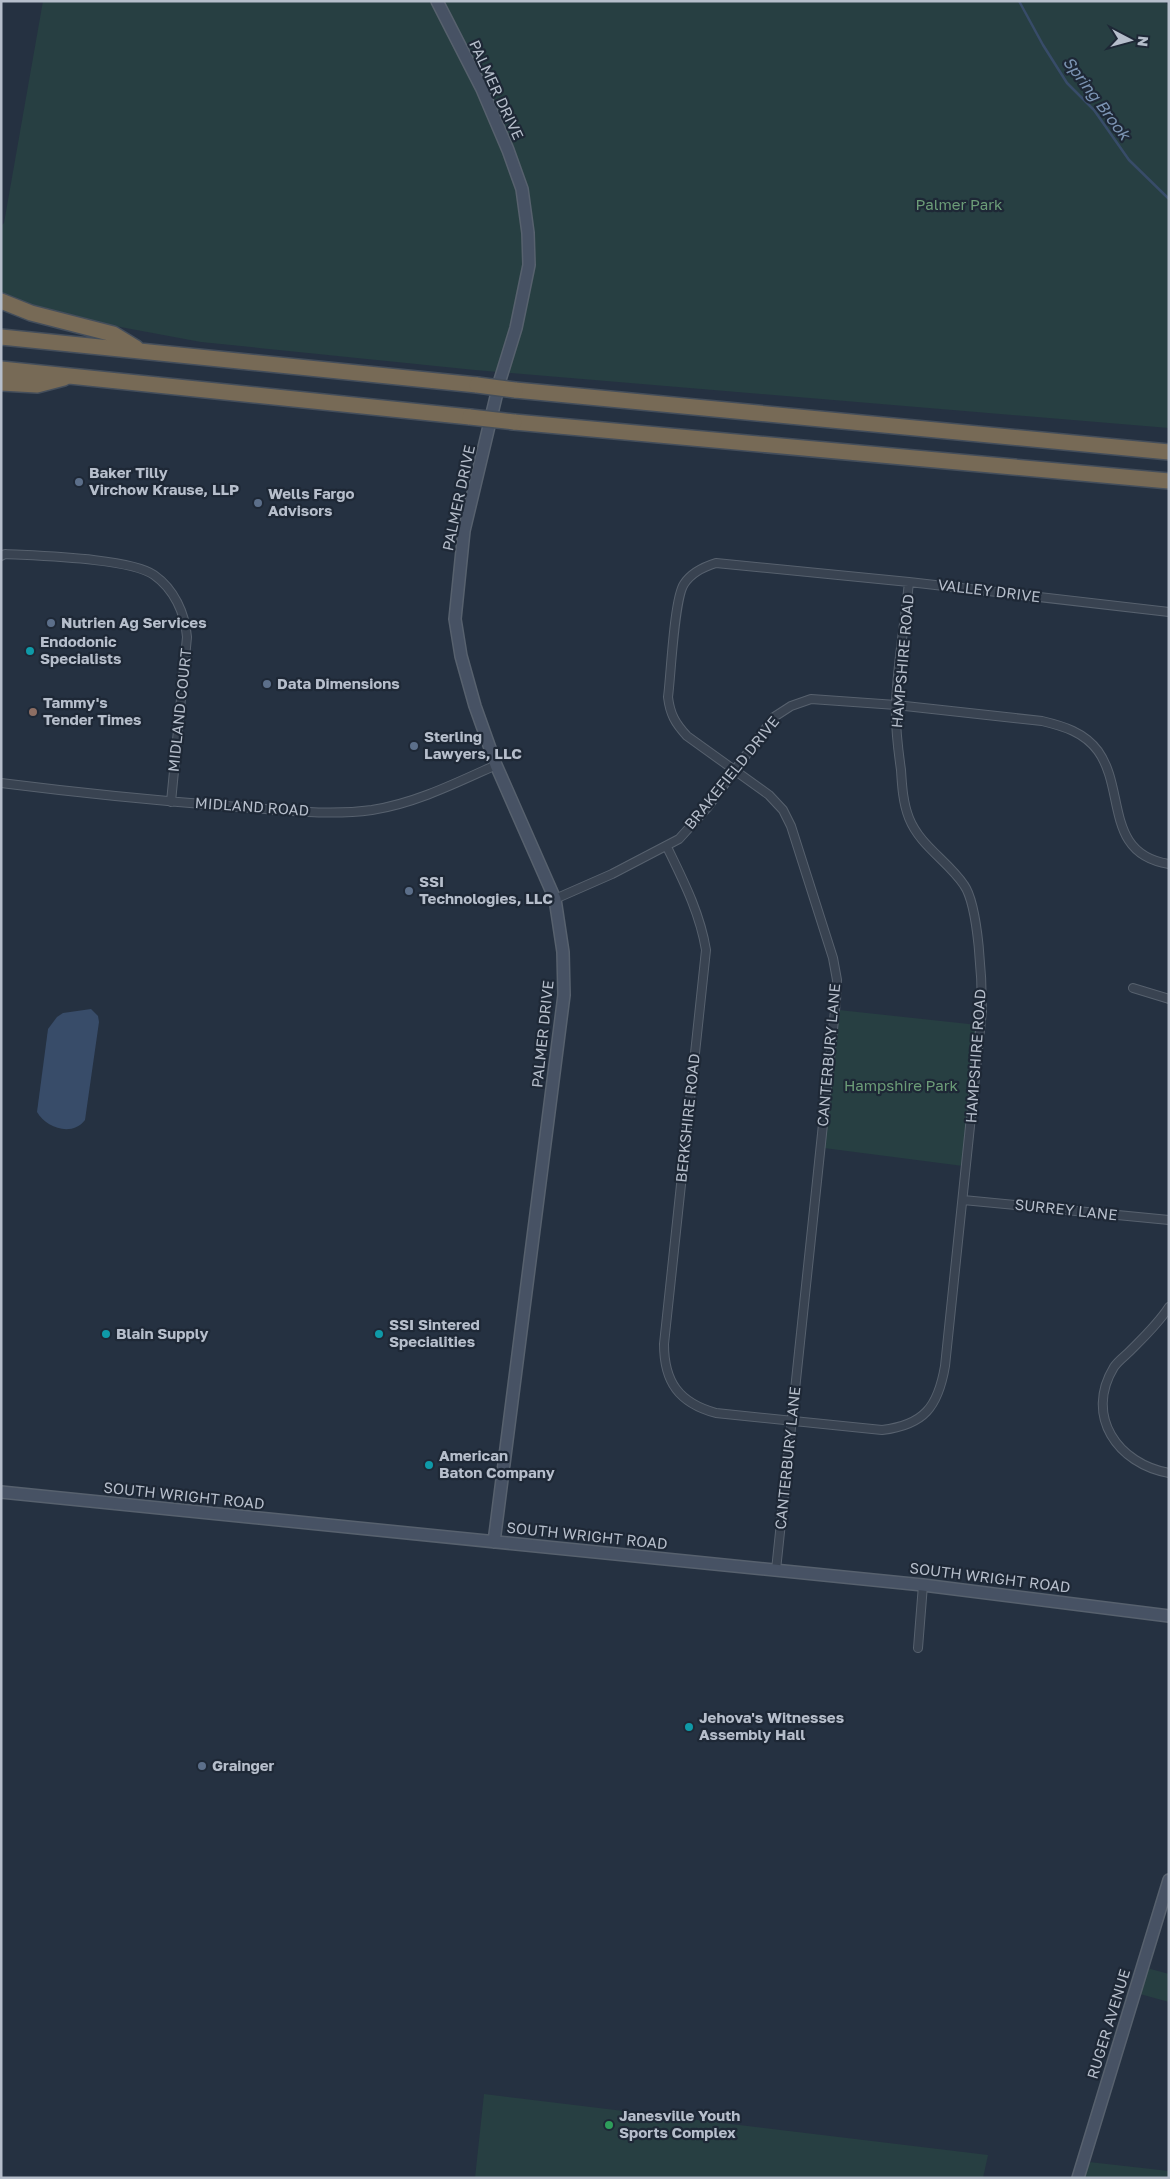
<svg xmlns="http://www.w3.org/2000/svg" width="1170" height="2179" font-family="'Golos Text',sans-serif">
<rect width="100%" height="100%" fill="#253141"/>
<path fill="#273f42" d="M 43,1 L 1164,1 L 1169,6 L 1169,428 L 475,370 L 201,342 L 29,310 L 1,292 L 1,226 L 4,223 Z
M 839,1010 L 978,1025 L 963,1166 L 824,1148 Z
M 1147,1968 L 1169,1974 L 1169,2002 L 1140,1994 Z
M 484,2094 L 988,2155 L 983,2178 L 475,2178 Z
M 1089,2162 L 1169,2171 L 1169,2178 L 1084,2178 Z"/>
<path fill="#384c69" d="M 91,1009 L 98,1016 L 99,1022 L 85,1120 C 72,1137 46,1128 37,1112 L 48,1029 L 57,1017 L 63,1013 Z"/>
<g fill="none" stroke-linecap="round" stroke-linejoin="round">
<path stroke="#384c69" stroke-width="2.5" d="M 1019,1 L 1043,45 L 1067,83 L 1094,110 L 1129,160 L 1169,199"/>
<g stroke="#57616e" stroke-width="10">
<path id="street" d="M 1,556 L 5,554 C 38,556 130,558 154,575 C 174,589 185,613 187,637 L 171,802
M 1,783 C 80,793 160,801 239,807 C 283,810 328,816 372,810 C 416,803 456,783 496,765
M 667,847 C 683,880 700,913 706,950 L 664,1344 C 664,1382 679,1403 716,1413 L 882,1430 C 924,1425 938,1407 945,1366 L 982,1011 C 982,984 979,906 964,885 C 948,861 920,846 909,818 C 903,803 902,786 901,770 C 898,749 895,727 896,706 C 897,665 905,623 909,582
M 555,899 L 612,874 L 679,839 L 707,808 L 774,717 L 791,706 L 811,699 L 896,705 L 1042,721 C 1063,726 1084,732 1098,751 C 1126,790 1104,854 1169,864
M 1133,988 L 1169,999
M 963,1200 L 1169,1220
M 1169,1307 C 1158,1324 1144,1337 1130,1351 C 1125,1356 1118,1361 1114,1367 C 1084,1416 1118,1464 1169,1473
M 776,1570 L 836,1001 L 837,980 L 833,958 L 791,826 L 783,810 L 769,795 L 687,736 C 675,723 670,714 668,697 C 671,675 674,599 684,584 C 691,573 703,567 716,563 L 909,582 L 1169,612
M 918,1648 L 923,1585"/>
</g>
<g stroke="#57616e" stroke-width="14">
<path id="secondary" d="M 437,1 L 482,89 L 508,150 L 522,189 L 528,233 L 529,265 L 516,328 L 500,380 L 464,531 L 455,619 L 461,656 L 475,706 L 496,765 L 555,899 L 563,952 L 564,995 L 494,1542
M 1,1492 L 923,1585 L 1169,1616
M 1078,2178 L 1169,1880"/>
</g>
<g stroke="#444e5b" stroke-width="18">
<path id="highway" d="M 1,301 L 31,313 L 113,334 L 136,348
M 1,337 L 477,385
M 1,369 L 470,417
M 1,383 L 37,385 L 64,378
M 515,390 L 1169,452
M 514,422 L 1169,481"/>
</g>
<use href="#street" stroke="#394351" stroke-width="8"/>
<use href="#secondary" stroke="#475264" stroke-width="11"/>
<use href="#highway" stroke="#776a56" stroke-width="15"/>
<g stroke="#444e5b" stroke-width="18" stroke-linecap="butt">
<path id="highway-bridge" d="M 477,385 L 515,390
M 470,417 L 514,422"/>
</g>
<use href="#highway-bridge" stroke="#776a56" stroke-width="15"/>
</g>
<g fill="#5c6f8a" stroke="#1e2836" stroke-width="2">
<circle cx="79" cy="482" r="5"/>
<circle cx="258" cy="503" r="5"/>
<circle cx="51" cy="623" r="5"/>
<circle cx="267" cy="684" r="5"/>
<circle cx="414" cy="746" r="5"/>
<circle cx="409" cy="891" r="5"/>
<circle cx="202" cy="1766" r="5"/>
</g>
<g fill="#0f9aa8" stroke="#1e2836" stroke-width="2">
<circle cx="30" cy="651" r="5"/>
<circle cx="106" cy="1334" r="5"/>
<circle cx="379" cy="1334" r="5"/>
<circle cx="429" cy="1465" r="5"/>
<circle cx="689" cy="1727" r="5"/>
</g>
<circle fill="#8d6e63" stroke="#1e2836" stroke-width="2" cx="33" cy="712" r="5"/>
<circle fill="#2e9e5b" stroke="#1e2836" stroke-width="2" cx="609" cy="2125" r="5"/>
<g text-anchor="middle" stroke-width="4.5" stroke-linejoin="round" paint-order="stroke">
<g font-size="15" fill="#b6becb" stroke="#1e2836">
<text transform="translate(496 90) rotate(65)" y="5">PALMER DRIVE</text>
<text transform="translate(459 498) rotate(-78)" y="5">PALMER DRIVE</text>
<text transform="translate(989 591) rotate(7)" y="5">VALLEY DRIVE</text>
<text transform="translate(903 661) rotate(-85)" y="5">HAMPSHIRE ROAD</text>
<text transform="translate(180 710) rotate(-84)" y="5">MIDLAND COURT</text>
<text transform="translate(732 773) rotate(-51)" y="5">BRAKEFIELD DRIVE</text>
<text transform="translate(252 807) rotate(4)" y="5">MIDLAND ROAD</text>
<text transform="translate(543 1034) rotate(-84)" y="5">PALMER DRIVE</text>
<text transform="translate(829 1055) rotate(-85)" y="5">CANTERBURY LANE</text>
<text transform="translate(976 1056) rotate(-86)" y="5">HAMPSHIRE ROAD</text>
<text transform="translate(688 1118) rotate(-84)" y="5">BERKSHIRE ROAD</text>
<text transform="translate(1066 1210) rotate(6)" y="5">SURREY LANE</text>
<text transform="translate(788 1458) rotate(-84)" y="5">CANTERBURY LANE</text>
<text transform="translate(184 1496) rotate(6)" y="5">SOUTH WRIGHT ROAD</text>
<text transform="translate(587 1536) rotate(6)" y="5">SOUTH WRIGHT ROAD</text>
<text transform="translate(990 1578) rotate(7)" y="5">SOUTH WRIGHT ROAD</text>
<text transform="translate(1109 2024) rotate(-73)" y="5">RUGER AVENUE</text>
</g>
<g font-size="15" fill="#6c9d78" stroke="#1e2836">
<text x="959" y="210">Palmer Park</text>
<text x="901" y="1091">Hampshire Park</text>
</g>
<g font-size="15" font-weight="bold" fill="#b6becb" stroke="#1e2836" text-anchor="start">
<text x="89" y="478">Baker Tilly<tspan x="89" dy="17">Virchow Krause, LLP</tspan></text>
<text x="268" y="499">Wells Fargo<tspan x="268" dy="17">Advisors</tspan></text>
<text x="61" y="628">Nutrien Ag Services</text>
<text x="40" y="647">Endodonic<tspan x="40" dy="17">Specialists</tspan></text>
<text x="277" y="689">Data Dimensions</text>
<text x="43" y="708">Tammy's<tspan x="43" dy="17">Tender Times</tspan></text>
<text x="424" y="742">Sterling<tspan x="424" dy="17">Lawyers, LLC</tspan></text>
<text x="419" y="887">SSI<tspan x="419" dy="17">Technologies, LLC</tspan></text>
<text x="389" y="1330">SSI Sintered<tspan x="389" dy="17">Specialities</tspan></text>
<text x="116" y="1339">Blain Supply</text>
<text x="439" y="1461">American<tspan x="439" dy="17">Baton Company</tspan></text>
<text x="699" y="1723">Jehova's Witnesses<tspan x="699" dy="17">Assembly Hall</tspan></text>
<text x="212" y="1771">Grainger</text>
<text x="619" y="2121">Janesville Youth<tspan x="619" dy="17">Sports Complex</tspan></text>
</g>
<g font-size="16" font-style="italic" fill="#7c94b3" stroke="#1e2836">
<text transform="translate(1097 98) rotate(53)" y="6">Spring Brook</text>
</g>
</g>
<rect width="1170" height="2179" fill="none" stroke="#b6becb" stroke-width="5"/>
<g transform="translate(1130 40) rotate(96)" stroke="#1e2836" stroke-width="4" paint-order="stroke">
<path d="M0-4L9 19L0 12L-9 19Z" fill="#b6becb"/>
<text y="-8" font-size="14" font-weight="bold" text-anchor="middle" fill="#b6becb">N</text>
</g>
</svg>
